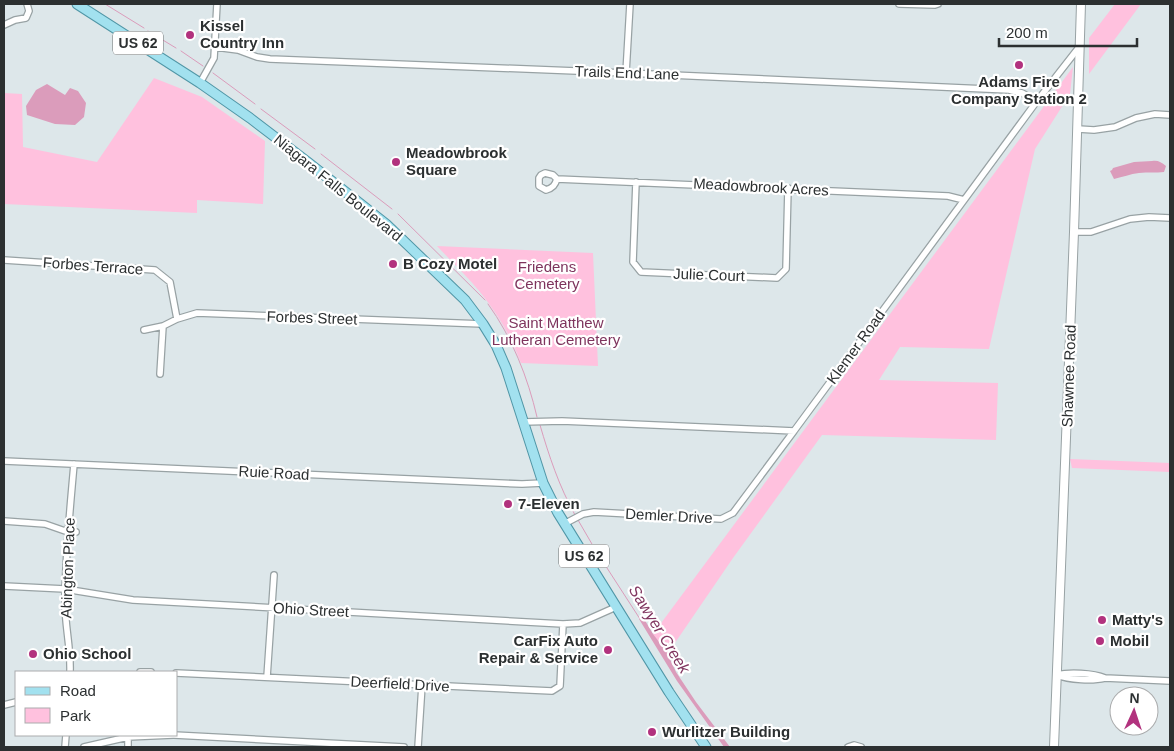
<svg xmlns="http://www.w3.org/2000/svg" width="1174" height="751" font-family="Helvetica,sans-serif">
<rect width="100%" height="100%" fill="#dde7ea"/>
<path fill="#ffc1de" d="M 1115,4 L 1141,4 L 1089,74 L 1089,38 Z
M 1073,67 L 1070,94 L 1035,149 L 989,349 L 900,347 L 879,380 L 998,383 L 996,440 L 822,435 L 733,558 L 666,656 L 653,634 Z
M 154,78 L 202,97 L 265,141 L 263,204 L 197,200 L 197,213 L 4,204 L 4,93 L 22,94 L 23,147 L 97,162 Z
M 437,246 L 593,253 L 598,366 L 521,363 C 511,337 498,314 480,292 C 467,276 451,261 437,246 Z
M 1070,459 L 1170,463 L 1170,472 L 1072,468 Z"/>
<path fill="#db9cbb" d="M 47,84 L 65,95 L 70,88 L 78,91 L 86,103 L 84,117 L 75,125 L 55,124 L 27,115 L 26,106 L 36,90 Z
M 1152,161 C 1158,160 1161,162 1166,166 L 1164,172 C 1156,173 1148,172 1139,173 C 1130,174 1123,177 1114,179 L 1110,171 L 1112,170 L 1113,168 L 1134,162 Z
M 643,617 L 653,634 L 666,651 L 676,672 L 696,702 L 730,747 L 724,747 L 677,681 L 639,619 Z"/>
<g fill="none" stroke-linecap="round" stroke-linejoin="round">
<path stroke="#db9cbb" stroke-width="1" d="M 105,4 L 144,28
M 148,31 L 176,48
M 181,51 L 203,66
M 213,73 L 255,104
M 261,109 L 315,149
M 321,154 L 392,209
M 398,214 L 485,300
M 488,304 C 512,337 528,378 537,417
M 540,425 C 549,456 559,486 575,515
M 578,520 L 596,551 L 640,619"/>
<g stroke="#98a2a4" stroke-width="8">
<path id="minor" d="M 899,4 L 935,5 L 938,4
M 4,25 L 15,20 L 26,18 L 29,11 L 27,4
M 215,47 L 238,50 L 257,57 L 270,59 L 626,73 L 1009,90 L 1022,93 L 1037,101
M 626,73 L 630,4
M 200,83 L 214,58 L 217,4
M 1078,129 L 1094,130 L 1115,127 L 1136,118 L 1155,114 L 1170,115
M 557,179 C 555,185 553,188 546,190 L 539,186 L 539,178 L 541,175 L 545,173 L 553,175 L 557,179 L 948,196 L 964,200
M 636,182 L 633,262 L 641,272 L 777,278 L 786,269 L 788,188
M 1074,232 L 1091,232 L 1130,219 L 1149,217 L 1170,218
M 4,260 L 155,270 L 170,282 L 177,319
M 144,330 L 163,326 L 177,319 L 197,313 L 483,324
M 160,374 L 163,326
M 523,422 L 562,421 L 794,431 L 1037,101 L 1080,46
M 4,461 L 522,484 L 543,483
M 4,521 L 45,524 L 68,532 L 76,532
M 564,524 L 583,514 L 594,512 L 721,519 L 733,513 L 794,431
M 4,586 L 65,589 L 133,600 L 563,624 L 580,623 L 616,607
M 70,672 C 71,649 65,626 65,603 C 65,557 70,510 74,464
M 140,672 L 151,672
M 176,673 L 552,691 L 560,686 L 563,624
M 1057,675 C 1069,680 1093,681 1105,678 L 1170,681
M 1057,675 C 1069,672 1093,673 1105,678
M 267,677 L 274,575
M 4,705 L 16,702
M 174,735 L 404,747
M 65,747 L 66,735
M 84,747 L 128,737 L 173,735
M 128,747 L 128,737
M 418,747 L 422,685
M 848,747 L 854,745 L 861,747"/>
</g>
<g stroke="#98a2a4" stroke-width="10">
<path id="secondary" d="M 1054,747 L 1074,232 L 1081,4"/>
</g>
<g stroke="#5096a6" stroke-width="11">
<path id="primary" d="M 77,4 L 200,83 L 250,118 L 309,163 L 386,224 L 465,300 L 483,324 L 496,345 L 506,368 L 543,483 L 558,513 L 669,692 L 706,747"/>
</g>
<use href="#minor" stroke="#fff" stroke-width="5.5"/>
<use href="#secondary" stroke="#fff" stroke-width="8"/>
<use href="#primary" stroke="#a2e1ef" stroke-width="9"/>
</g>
<g fill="#b2327e" stroke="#fff" stroke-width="2">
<circle cx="190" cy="35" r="5"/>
<circle cx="1019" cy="65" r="5"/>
<circle cx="396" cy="162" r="5"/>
<circle cx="393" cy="264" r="5"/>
<circle cx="508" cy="504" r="5"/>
<circle cx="1102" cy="620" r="5"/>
<circle cx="1100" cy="641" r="5"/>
<circle cx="608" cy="650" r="5"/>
<circle cx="33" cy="654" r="5"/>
<circle cx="652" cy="732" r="5"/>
</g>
<g text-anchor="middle" stroke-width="4.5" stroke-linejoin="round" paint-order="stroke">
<g fill="#fff" stroke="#6b6e6f" stroke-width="1">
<rect x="113" y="31.5" width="50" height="23" rx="4"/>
<rect x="559" y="544.5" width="50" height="23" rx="4"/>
</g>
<g font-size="14" font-weight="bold" fill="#2c3031">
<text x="138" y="48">US 62</text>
<text x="584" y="561">US 62</text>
</g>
<g font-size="15" font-weight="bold" fill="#2c3031" stroke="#fff" text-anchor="start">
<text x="200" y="31">Kissel<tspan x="200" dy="17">Country Inn</tspan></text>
<text x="1019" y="87" text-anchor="middle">Adams Fire<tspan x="1019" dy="17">Company Station 2</tspan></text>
<text x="406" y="158">Meadowbrook<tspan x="406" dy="17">Square</tspan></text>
<text x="403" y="269">B Cozy Motel</text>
<text x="518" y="509">7-Eleven</text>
<text x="1112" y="625">Matty's</text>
<text x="598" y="646" text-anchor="end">CarFix Auto<tspan x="598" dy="17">Repair &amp; Service</tspan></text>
<text x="1110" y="646">Mobil</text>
<text x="43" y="659">Ohio School</text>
<text x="662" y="737">Wurlitzer Building</text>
</g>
<g font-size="15" fill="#2c3031" stroke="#fff">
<text transform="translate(627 73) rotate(2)" y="5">Trails End Lane</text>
<text transform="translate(761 187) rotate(3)" y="5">Meadowbrook Acres</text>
<text transform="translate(338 188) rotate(39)" y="5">Niagara Falls Boulevard</text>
<text transform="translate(93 266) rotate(4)" y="5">Forbes Terrace</text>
<text transform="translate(709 275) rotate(2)" y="5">Julie Court</text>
<text transform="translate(312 318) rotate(2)" y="5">Forbes Street</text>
<text transform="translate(856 347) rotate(-54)" y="5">Klemer Road</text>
<text transform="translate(1069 376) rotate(-88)" y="5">Shawnee Road</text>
<text transform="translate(274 473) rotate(3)" y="5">Ruie Road</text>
<text transform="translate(669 516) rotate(3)" y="5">Demler Drive</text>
<text transform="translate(68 568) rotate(-88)" y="5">Abington Place</text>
<text transform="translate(311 610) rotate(3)" y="5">Ohio Street</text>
<text transform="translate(400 684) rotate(3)" y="5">Deerfield Drive</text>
</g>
<g font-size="15" fill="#7e345d" stroke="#fff">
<text x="547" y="272">Friedens<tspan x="547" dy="17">Cemetery</tspan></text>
<text x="556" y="328">Saint Matthew<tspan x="556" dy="17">Lutheran Cemetery</tspan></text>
</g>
<g font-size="16" font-style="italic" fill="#813660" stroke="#fff">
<text transform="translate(660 629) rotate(58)" y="6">Sawyer Creek</text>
</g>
</g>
<rect width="1174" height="751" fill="none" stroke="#2c3031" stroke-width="10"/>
<rect x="15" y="671" width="162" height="65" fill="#ffffff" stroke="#abacad"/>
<rect x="25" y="687" width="25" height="8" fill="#a2e1ef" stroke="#abacad"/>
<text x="60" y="696" font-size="15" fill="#2c3031">Road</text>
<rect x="25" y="708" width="25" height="15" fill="#ffc1de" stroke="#abacad"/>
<text x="60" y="721" font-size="15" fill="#2c3031">Park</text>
<g transform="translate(1134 711) rotate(3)"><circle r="24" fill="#ffffff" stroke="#abacad"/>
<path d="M0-4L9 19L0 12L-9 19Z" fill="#b2327e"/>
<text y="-8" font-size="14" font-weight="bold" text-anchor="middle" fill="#2c3031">N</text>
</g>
<path d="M999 38v8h138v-8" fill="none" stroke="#2c3031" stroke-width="2.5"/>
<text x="1006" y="38" font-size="15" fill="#2c3031" stroke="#ffffff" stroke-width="4" paint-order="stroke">200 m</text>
</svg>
